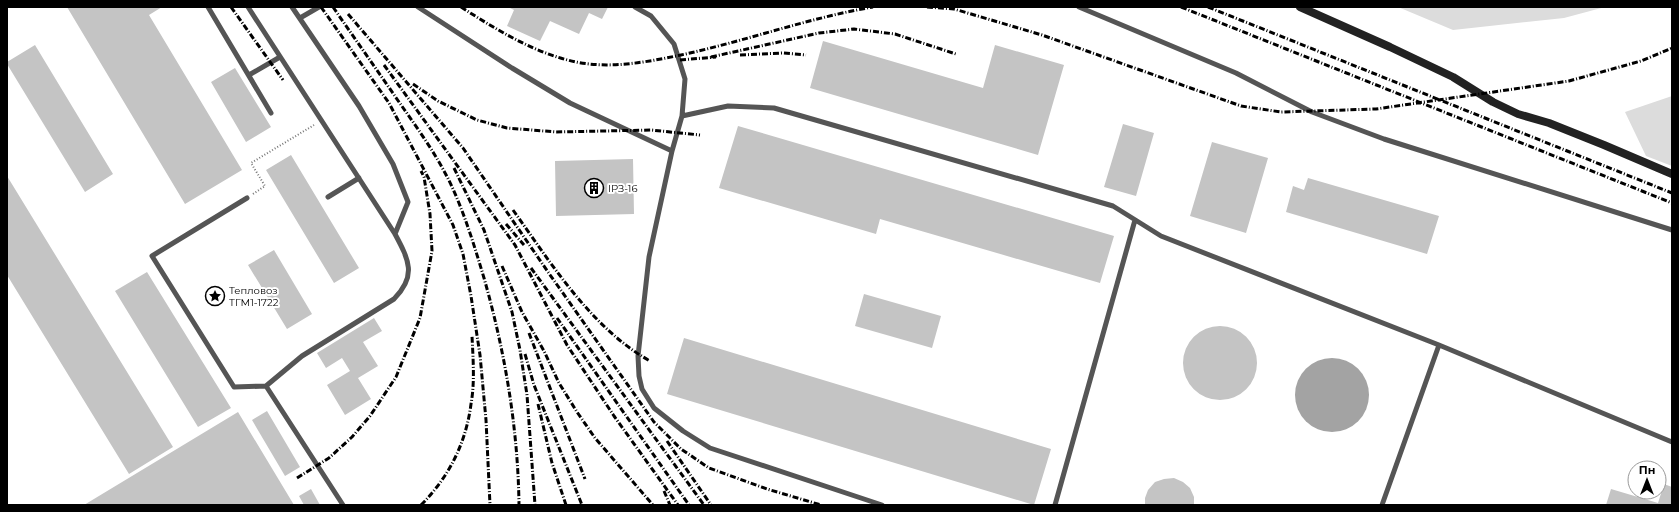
<svg xmlns="http://www.w3.org/2000/svg" width="1679" height="512" font-family="Montserrat,sans-serif">
<rect width="100%" height="100%" fill="#fff"/>
<path fill="#dcdcdc" d="M 1398,7 L 1605,7 L 1564,18 L 1453,30 Z
M 1672,96 L 1672,166 L 1646,156 L 1625,112 Z"/>
<path fill="#a3a3a3" d="M1295 395a37 37 0 1 1 74 0a37 37 0 1 1-74 0Z"/>
<path fill="#c4c4c4" d="M 67,7 L 162,7 L 149,15 L 242,170 L 185,204 Z
M 508,7 L 608,7 L 602,19 L 589,13 L 579,34 L 550,21 L 540,41 L 507,26 L 514,10 Z
M 823,41 L 983,88 L 995,45 L 1064,65 L 1038,155 L 810,88 Z
M 35,45 L 113,174 L 85,192 L 7,64 L 7,62 Z
M 235,68 L 271,127 L 246,142 L 211,82 Z
M 1123,124 L 1154,133 L 1136,196 L 1104,187 Z
M 738,126 L 1114,236 L 1100,283 L 880,219 L 876,234 L 719,188 Z
M 1212,142 L 1268,158 L 1246,233 L 1190,216 Z
M 291,155 L 359,268 L 334,283 L 266,170 Z
M 633,159 L 634,214 L 556,216 L 555,161 Z
M 7,176 L 173,447 L 129,474 L 7,275 Z
M 1308,178 L 1439,216 L 1427,254 L 1286,212 L 1293,186 L 1304,190 Z
M 274,250 L 312,314 L 287,329 L 248,265 Z
M 147,272 L 231,408 L 198,427 L 115,291 Z
M 864,294 L 941,316 L 932,348 L 855,326 Z
M 374,318 L 382,331 L 363,342 L 378,366 L 358,378 L 371,399 L 345,415 L 327,385 L 350,371 L 342,358 L 326,368 L 317,353 Z
M1183 363a37 37 0 1 1 74 0a37 37 0 1 1-74 0Z
M 684,338 L 1051,449 L 1034,505 L 667,394 Z
M 267,411 L 300,467 L 285,476 L 252,420 Z
M 238,412 L 294,505 L 84,505 Z
M 1174,478 L 1183,482 L 1190,488 L 1194,497 L 1194,505 L 1145,505 L 1145,498 L 1148,490 L 1155,482 L 1164,479 Z
M 1664,484 L 1672,487 L 1672,505 L 1606,505 L 1611,489 L 1658,503 Z
M 311,489 L 320,505 L 304,505 L 299,496 Z"/>
<g fill="none" stroke-linecap="round" stroke-linejoin="round">
<path stroke="#777" stroke-width="2" stroke-dasharray="1 2" stroke-linecap="butt" d="M 253,194 L 265,186 L 251,163 L 314,125"/>
<path stroke="#555" stroke-width="5" d="M 208,7 L 271,113
M 292,7 L 359,106 L 393,164 L 408,202 L 395,234
M 418,7 L 512,68 L 570,103 L 672,151
M 635,7 L 651,16 L 674,44 L 685,79 L 682,116 L 672,151 L 649,257 L 638,356 L 639,376 L 642,389 L 654,408 L 683,431 L 710,448 L 882,505
M 1079,7 L 1236,73 L 1312,112 L 1384,139 L 1672,230
M 300,18 L 319,7
M 249,75 L 280,57
M 682,116 L 728,106 L 774,108 L 1113,206 L 1161,236 L 1439,345 L 1672,442
M 328,197 L 359,178
M 247,198 L 152,256 L 234,387 L 266,386 L 302,356 L 394,299 C 417,276 409,260 395,234 L 248,7
M 266,386 L 343,505
M 1055,505 L 1135,220
M 1382,505 L 1439,345"/>
<path stroke="#222" stroke-width="8" d="M 1300,7 L 1390,47 L 1453,77 L 1493,102 L 1518,114 L 1549,123 L 1604,145 L 1672,174"/>
<path stroke="#000" stroke-width="3" stroke-dasharray="6 2 1 2" stroke-linecap="butt" d="M 231,7 L 283,80
M 321,7 L 389,103 L 453,225 L 463,254 L 471,296 L 480,355 L 486,420 L 490,505
M 333,7 C 355,39 377,70 399,102 C 418,129 439,158 453,189 C 466,218 475,248 484,278 C 505,352 518,428 519,505
M 461,7 C 497,30 534,53 576,62 C 611,69 647,62 681,55 C 746,41 808,18 873,7
M 927,7 L 954,9 L 1042,35 L 1241,106 L 1281,112 L 1376,109 L 1569,81 L 1641,61 L 1672,48
M 1181,7 L 1672,203
M 1208,7 L 1672,193
M 348,14 L 463,148 L 548,272 L 654,422 L 681,449 L 709,468 L 767,489 L 821,505
M 740,55 L 783,53 L 806,55
M 711,57 L 819,33 L 854,29 L 895,34 L 956,54
M 680,60 L 716,57
M 384,65 L 515,245 L 567,345 L 614,416 L 678,505
M 413,84 L 438,101 L 477,120 L 507,128 L 556,132 L 651,130 L 700,135
M 454,168 L 484,230 L 512,312 L 520,350 L 527,395 L 535,505
M 513,210 C 551,263 591,328 650,361
M 506,224 L 524,245
M 502,266 L 522,312 L 544,351 L 559,383 L 577,412 L 595,438 L 653,505
M 531,268 L 704,505
M 557,318 L 689,505
M 529,333 L 585,479
M 525,354 L 534,385 L 582,505
M 538,404 L 552,463 L 566,505
M 667,441 L 711,505
M 297,478 L 329,458 L 352,437 L 370,416 L 396,377 L 420,318 L 432,251 L 430,214 L 424,177 L 421,171
M 664,491 L 670,505
M 421,505 C 449,477 466,443 471,404 C 475,382 473,358 472,336"/>
</g>
<defs>
<g id="building-ring" transform="scale(1)"><circle r="9.5" fill="#fff" stroke="#000" stroke-width="1.5"/><path d="M-4-6H4V6H1V3H-1V6H-4ZM-2.5-4.3h1.7v1.8h-1.7ZM.8-4.3h1.7v1.8H.8ZM-2.5-1h1.7V.8h-1.7ZM.8-1h1.7V.8H.8Z" fill="#000"/></g>
<g id="sight-ring" transform="scale(1)"><circle r="9.5" fill="#fff" stroke="#000" stroke-width="1.5"/><path d="M0-6L1.8-2.2L6-1.7L2.9 1.2L3.7 5.4L0 3.3L-3.7 5.4L-2.9 1.2L-6-1.7L-1.8-2.2Z" fill="#000"/></g>
</defs>
<g fill-rule="evenodd">
<use href="#building-ring" x="594" y="188"/>
<use href="#sight-ring" x="215" y="296"/>
</g>
<g text-anchor="middle" stroke-width="4" stroke-linejoin="round" paint-order="stroke">
<g font-size="10" fill="#000" stroke="#fff" text-anchor="start">
<text x="608" y="192">ІРЗ-16</text>
<text x="229" y="294">Тепловоз<tspan x="229" dy="12">ТГМ1-1722</tspan></text>
</g>
</g>
<rect width="1679" height="512" fill="none" stroke="#000000" stroke-width="16"/>
<g transform="translate(1647 480)"><circle r="19" fill="#ffffff" stroke="#999999"/>
<path d="M0-3L7 15L0 10L-7 15Z" fill="#000000"/>
<text y="-6" font-size="11" font-weight="bold" text-anchor="middle" fill="#000000">Пн</text>
</g>
</svg>
